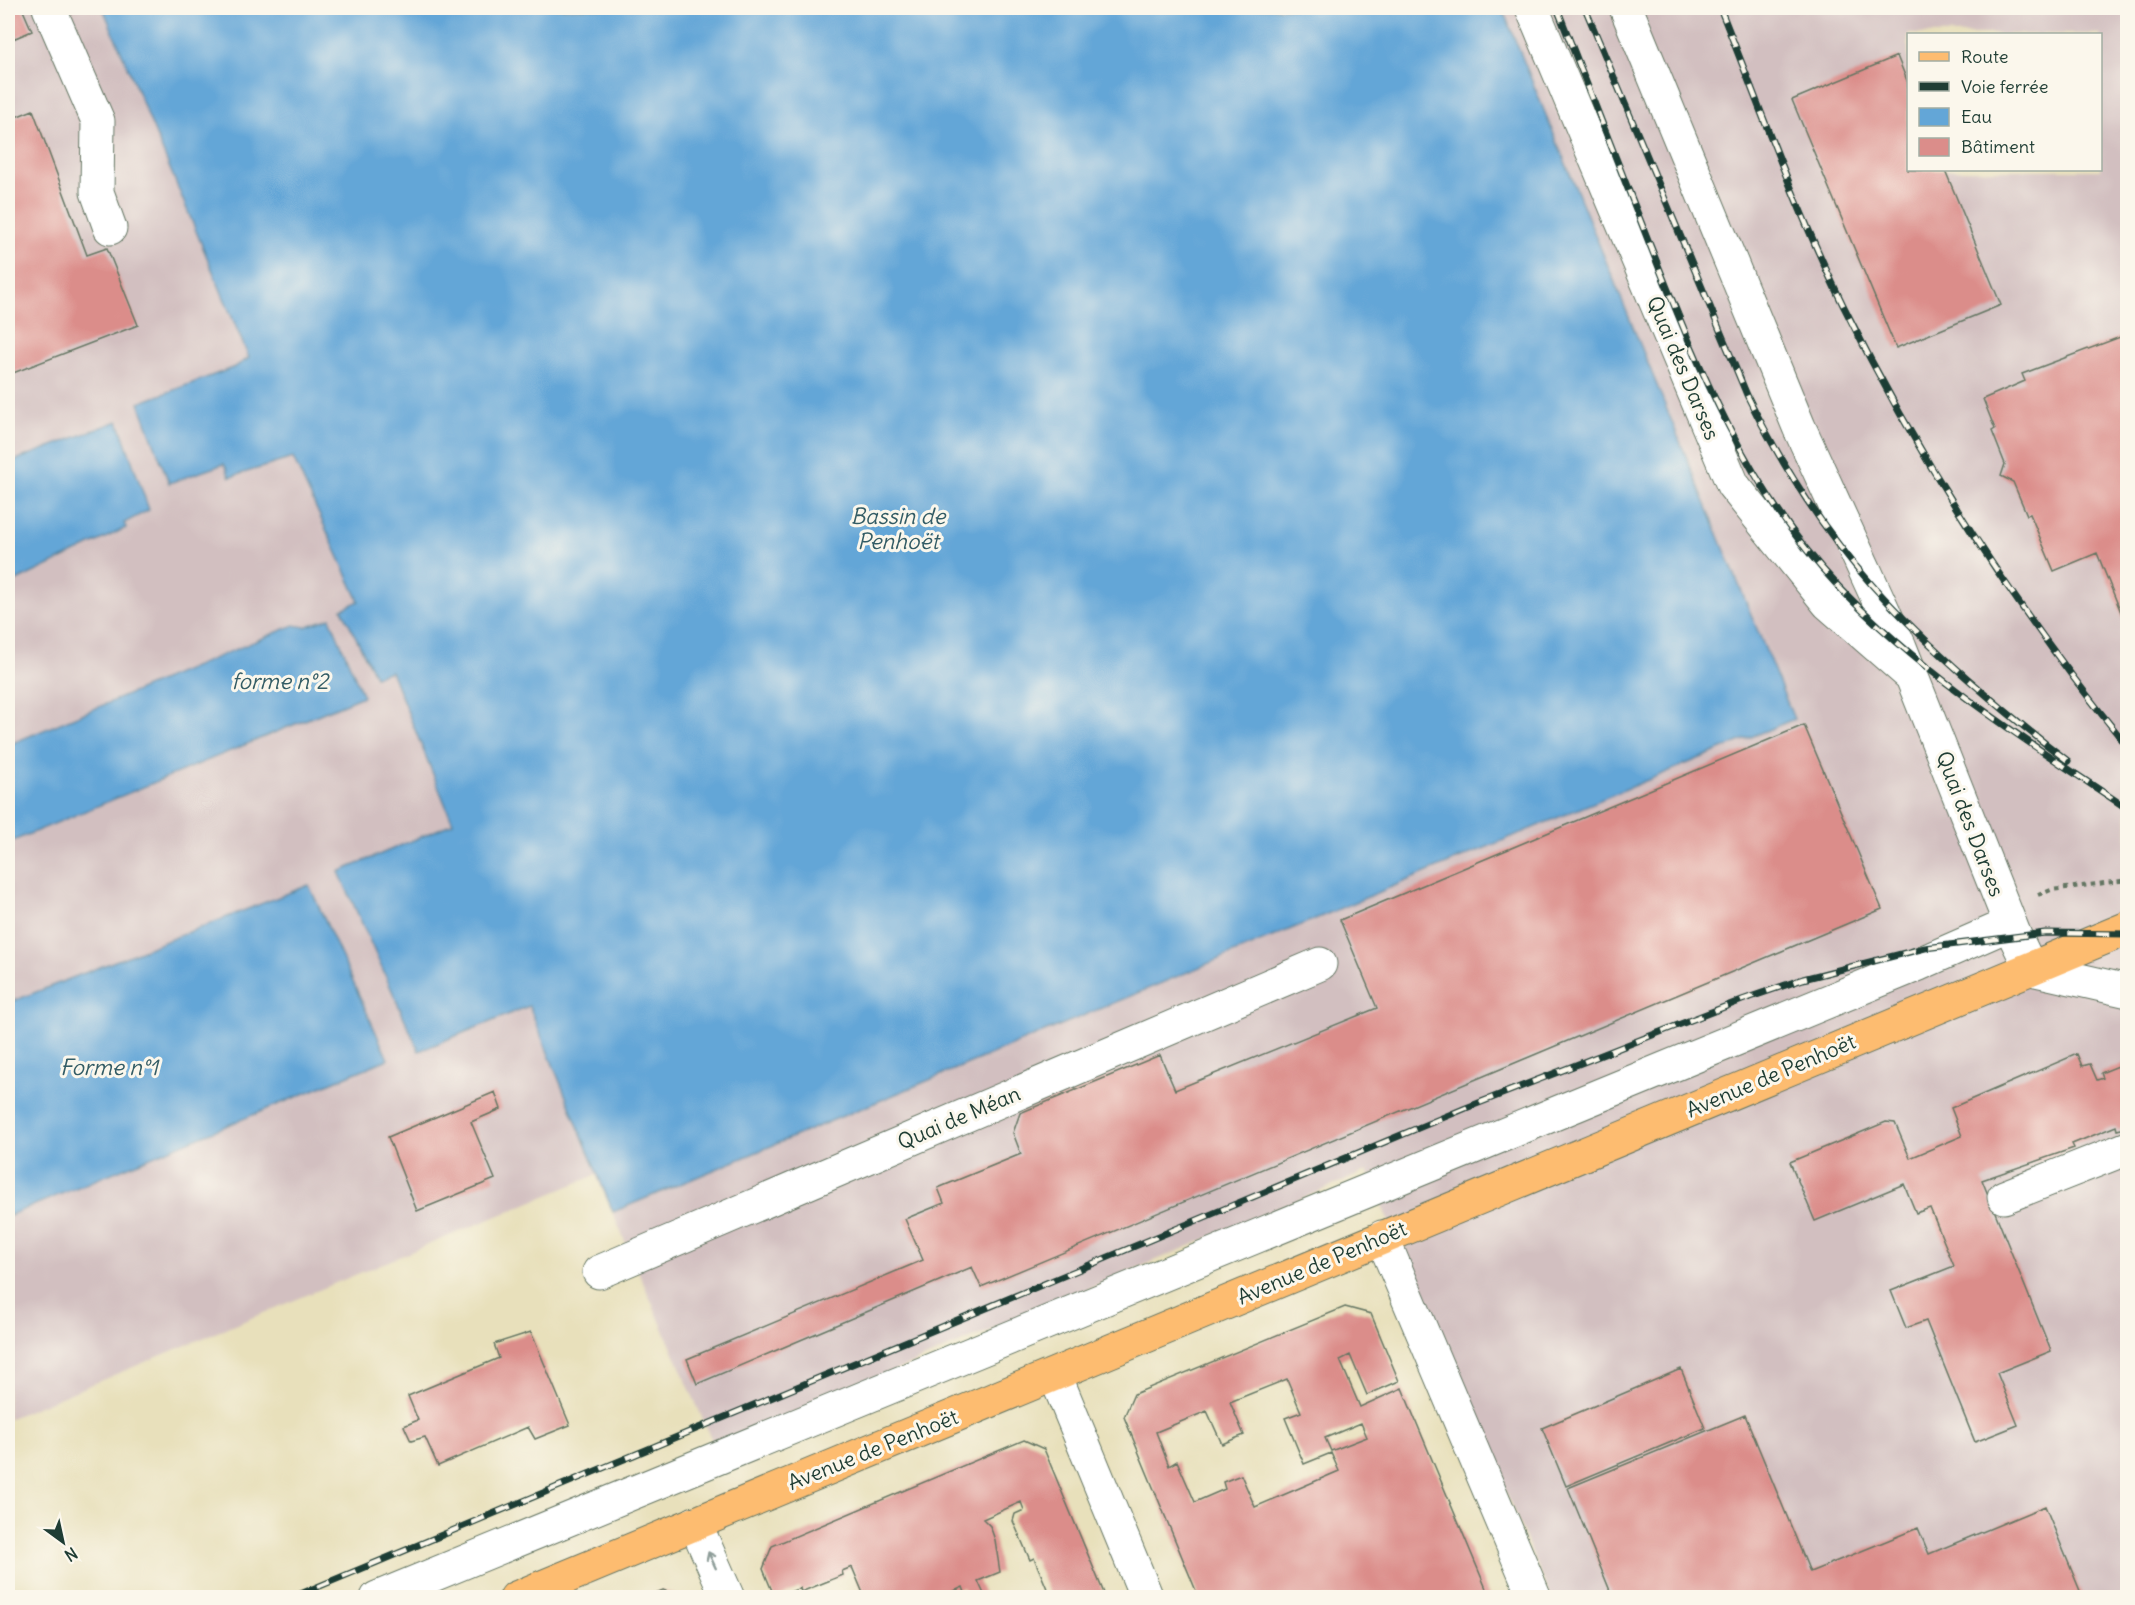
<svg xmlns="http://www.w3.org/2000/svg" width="2135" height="1605" font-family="Delius,sans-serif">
<rect width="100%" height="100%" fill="#fbf7ec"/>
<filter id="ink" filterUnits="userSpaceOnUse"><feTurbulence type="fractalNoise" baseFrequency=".0167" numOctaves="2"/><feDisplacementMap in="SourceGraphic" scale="12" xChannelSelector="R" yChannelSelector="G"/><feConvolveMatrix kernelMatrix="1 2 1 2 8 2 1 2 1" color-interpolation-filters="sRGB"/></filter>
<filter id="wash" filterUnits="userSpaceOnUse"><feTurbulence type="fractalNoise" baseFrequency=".008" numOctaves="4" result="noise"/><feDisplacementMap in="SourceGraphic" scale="24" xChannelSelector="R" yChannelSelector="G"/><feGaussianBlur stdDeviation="1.35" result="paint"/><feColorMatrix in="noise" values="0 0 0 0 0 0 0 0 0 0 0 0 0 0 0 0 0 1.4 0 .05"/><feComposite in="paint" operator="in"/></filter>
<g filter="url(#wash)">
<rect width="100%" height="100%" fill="#e8e0bb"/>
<path fill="#d2bfc0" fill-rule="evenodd" d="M 8,8 L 2127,8 L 2127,1597 L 1551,1597 L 1367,1171 L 715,1447 L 596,1175 L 8,1419 ZM 1908,34 L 2100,34 L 2100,170 L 1908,170 Z"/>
<path fill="#63a6d7" stroke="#417286" stroke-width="1.5" d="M 103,8 L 1502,8 L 1794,719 L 613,1212 L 529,1006 L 419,1051 L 339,872 L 453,823 L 391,671 L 375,676 L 342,609 L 359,601 L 293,458 L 230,477 L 224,464 L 169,483 L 139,403 L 235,367 L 249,358 Z
M 118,421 L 149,510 L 124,523 L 126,528 L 8,585 L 8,463 Z
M 330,618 L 363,696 L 8,843 L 8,745 L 294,625 L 305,627 Z
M 309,885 L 388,1059 L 8,1216 L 8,1003 Z"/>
<g id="blocks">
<path fill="#db8d8a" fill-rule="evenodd" d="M 8,8 L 22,8 L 32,31 L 8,41 Z
M 1897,56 L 1908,83 L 1908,170 L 1945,170 L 2001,305 L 1896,348 L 1792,100 Z
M 33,110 L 87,255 L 107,248 L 138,325 L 8,375 L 8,120 Z
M 2128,334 L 2128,627 L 2127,627 L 2097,553 L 2054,571 L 2030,514 L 2027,515 L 2013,482 L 2001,476 L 2005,464 L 1992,431 L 1995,429 L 1983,399 L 2025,381 L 2022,374 Z
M 1804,725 L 1882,909 L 981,1287 L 972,1267 L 697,1384 L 687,1359 L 923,1260 L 905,1219 L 944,1203 L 938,1188 L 1021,1154 L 1013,1133 L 1020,1113 L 1160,1055 L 1175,1090 L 1377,1008 L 1340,920 Z
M 2077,1054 L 2082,1066 L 2090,1064 L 2097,1080 L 2103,1078 L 2101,1073 L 2128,1062 L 2128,1133 L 2125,1128 L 2117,1130 L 2116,1126 L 2072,1144 L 2074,1148 L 1982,1180 L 2051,1351 L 1997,1373 L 2018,1425 L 1975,1442 L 1926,1321 L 1906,1328 L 1891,1291 L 1954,1266 L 1930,1208 L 1916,1213 L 1904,1184 L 1815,1221 L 1790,1162 L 1886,1122 L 1895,1123 L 1910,1158 L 1962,1136 L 1951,1108 Z
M 495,1092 L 501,1109 L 471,1122 L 495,1179 L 417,1211 L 388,1137 Z
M 1345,1307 L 1371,1314 L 1399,1381 L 1367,1395 L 1350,1355 L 1340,1360 L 1360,1407 L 1402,1388 L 1490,1598 L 1199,1598 L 1124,1417 L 1134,1394 ZM 1287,1379 L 1301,1412 L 1285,1418 L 1304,1464 L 1331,1453 L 1339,1471 L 1255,1507 L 1241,1475 L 1223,1482 L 1225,1489 L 1195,1502 L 1177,1461 L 1169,1466 L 1156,1432 L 1207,1411 L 1222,1444 L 1234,1439 L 1244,1435 L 1230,1402 ZM 1361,1423 L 1367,1437 L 1331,1451 L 1325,1438 Z
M 531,1332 L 570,1425 L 535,1439 L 528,1427 L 438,1466 L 425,1437 L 411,1441 L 404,1426 L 418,1420 L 408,1396 L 499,1358 L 494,1344 Z
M 1681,1369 L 1705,1428 L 1566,1486 L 1542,1428 Z
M 1745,1415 L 1810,1572 L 1918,1528 L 1929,1554 L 2045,1506 L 2083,1598 L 1613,1598 L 1568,1488 Z
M 1024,1440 L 1044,1449 L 1106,1598 L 1051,1598 L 1034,1558 L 1030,1560 L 1013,1521 L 1015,1514 L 1024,1510 L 1021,1502 L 983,1519 L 990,1526 L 995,1540 L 1000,1572 L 978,1581 L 984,1594 L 975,1598 L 967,1598 L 963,1587 L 938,1598 L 865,1598 L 852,1567 L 842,1571 L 843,1575 L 801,1592 L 800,1588 L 775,1598 L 763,1569 L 772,1546 Z
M 663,1590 L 680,1597 L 646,1597 Z"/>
</g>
</g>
<g filter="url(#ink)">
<use href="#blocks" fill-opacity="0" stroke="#657663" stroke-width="1.5"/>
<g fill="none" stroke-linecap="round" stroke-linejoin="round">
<g stroke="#657663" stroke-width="35">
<path id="minor" d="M 49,8 L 98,121 L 97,192 L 110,228
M 1532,8 L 1733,485 L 1828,603 L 1908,673
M 1626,8 L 1799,427 L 1900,647 L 2015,936 L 2031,969 L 2128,991
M 2004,1197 L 2128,1148
M 1382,1237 L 1535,1598
M 599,1272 L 1320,964
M 1055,1375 L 1147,1598
M 695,1523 L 728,1598
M 377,1598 L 1919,964 L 2010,924"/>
</g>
<g stroke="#657663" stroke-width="35">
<path id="major" d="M 516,1598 L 2128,928"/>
</g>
<path stroke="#657663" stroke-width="4" stroke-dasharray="4.5 4.5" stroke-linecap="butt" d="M 2038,895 L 2051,890 L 2128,880"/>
<use href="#minor" stroke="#fff" stroke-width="33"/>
<use href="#major" stroke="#fdbc70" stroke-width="33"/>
<g stroke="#1f3d34" stroke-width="7">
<path id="rail" d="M 1557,8 C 1588,87 1619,166 1650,245 C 1698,366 1747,490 1838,586 C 1926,678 2024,739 2128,809
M 1585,8 L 1747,395 C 1780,462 1822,529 1872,585 C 1926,645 2003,712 2068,761
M 1720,8 C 1760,107 1796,209 1843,305 C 1920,462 2018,612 2128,747
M 291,1598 L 1466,1108 L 1742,1000 L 1803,979 L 1925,948 L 2045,933 L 2128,934"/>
</g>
<use href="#rail" stroke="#fbf7ec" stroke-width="4.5" stroke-dasharray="14" stroke-linecap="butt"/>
</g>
<defs><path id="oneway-shaft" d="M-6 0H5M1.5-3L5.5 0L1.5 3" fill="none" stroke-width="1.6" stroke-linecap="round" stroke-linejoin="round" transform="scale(1.5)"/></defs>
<use stroke="#8f9e9a" href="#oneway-shaft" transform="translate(712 1560) rotate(-115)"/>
</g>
<g text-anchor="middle" stroke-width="6" stroke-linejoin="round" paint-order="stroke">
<g font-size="21" fill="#1f3d34" stroke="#fbf7ec">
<text transform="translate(1683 368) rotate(67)" y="7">Quai des Darses</text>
<text transform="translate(1970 824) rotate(69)" y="7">Quai des Darses</text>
<text transform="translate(1771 1076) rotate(-23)" y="7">Avenue de Penhoët</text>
<text transform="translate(959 1118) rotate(-23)" y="7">Quai de Méan</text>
<text transform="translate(1322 1263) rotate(-23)" y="7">Avenue de Penhoët</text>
<text transform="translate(873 1450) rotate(-22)" y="7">Avenue de Penhoët</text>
</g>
<g font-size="22" font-style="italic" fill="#335c65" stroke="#fbf7ec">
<text x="898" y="524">Bassin de<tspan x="898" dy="25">Penhoët</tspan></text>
<text x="280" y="689">forme n°2</text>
<text x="109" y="1075">Forme n°1</text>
</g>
</g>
<rect width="2135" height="1605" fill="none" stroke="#fbf7ec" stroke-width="30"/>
<rect x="1907" y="33" width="195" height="138" fill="#fbf7ec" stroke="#a3ada2" stroke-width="1.5"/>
<rect x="1919" y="52" width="30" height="9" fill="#fdbc70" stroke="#a3ada2" stroke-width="1.5"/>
<text x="1961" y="63" font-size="18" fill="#1f3d34">Route</text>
<rect x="1919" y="82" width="30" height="9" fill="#1f3d34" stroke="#a3ada2" stroke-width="1.5"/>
<text x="1961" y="93" font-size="18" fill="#1f3d34">Voie ferrée</text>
<rect x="1919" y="108" width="30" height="18" fill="#63a6d7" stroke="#a3ada2" stroke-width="1.5"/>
<text x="1961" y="123" font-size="18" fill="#1f3d34">Eau</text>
<rect x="1919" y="138" width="30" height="18" fill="#db8d8a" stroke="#a3ada2" stroke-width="1.5"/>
<text x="1961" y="153" font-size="18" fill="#1f3d34">Bâtiment</text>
<g transform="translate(63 1542) rotate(147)" stroke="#fbf7ec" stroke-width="4.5" paint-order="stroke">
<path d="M0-4.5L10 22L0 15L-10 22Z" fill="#1f3d34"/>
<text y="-9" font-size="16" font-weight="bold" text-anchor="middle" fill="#1f3d34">N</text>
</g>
</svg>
